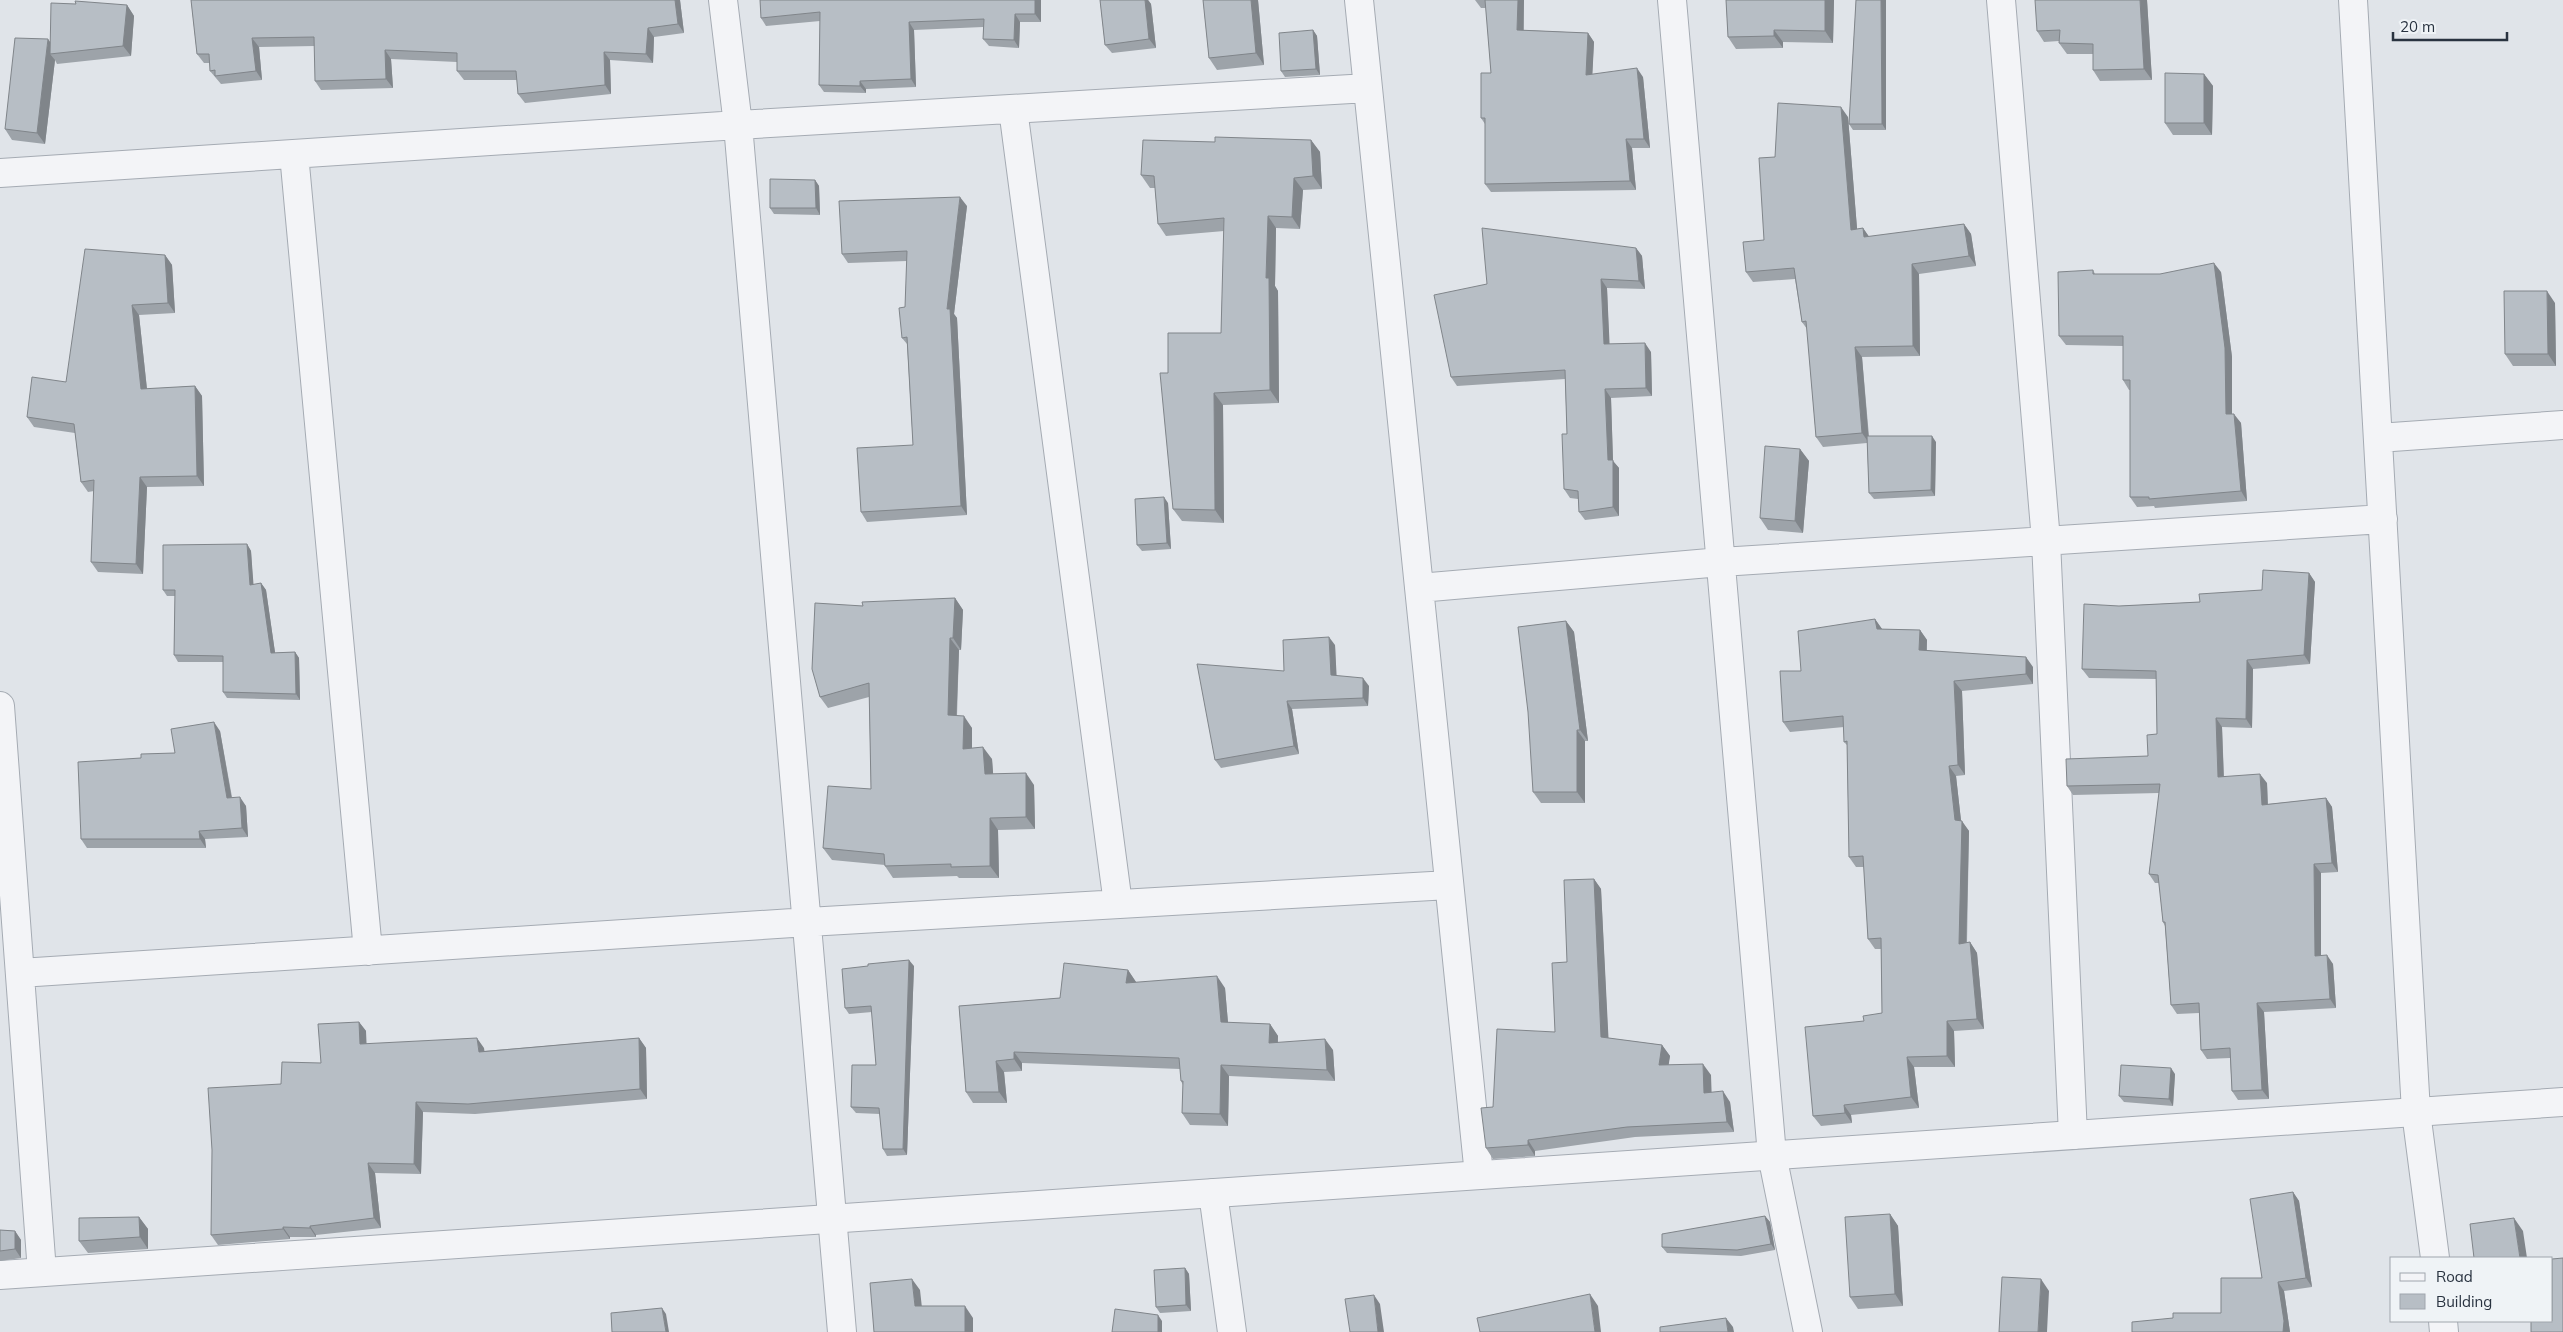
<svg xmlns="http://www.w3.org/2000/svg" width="2563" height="1332" font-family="Mulish,sans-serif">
<rect width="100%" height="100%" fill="#e0e4e9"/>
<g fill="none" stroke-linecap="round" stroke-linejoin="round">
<g stroke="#a5abb3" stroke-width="30">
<path id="minor" d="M 723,0 L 738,125 L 842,1332
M 1359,0 L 1479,1175
M 1672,0 L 1772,1155 L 1808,1332
M 2001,0 L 2046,541 L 2073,1135
M 2353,0 L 2416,1112 L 2435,1258
M 1013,109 L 1118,904
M 294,154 L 368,951
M 0,173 L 738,125 L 1368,88
M 2378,438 L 2563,425
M 1419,588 L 1721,562 L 2383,519
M 0,706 L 42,1272
M 20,973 L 808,922 L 1449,885
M 1213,1193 L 1232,1332
M 2443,1321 L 2444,1332"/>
</g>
<g stroke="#a5abb3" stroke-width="30">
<path id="tertiary" d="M 0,1275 L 2563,1102"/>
</g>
<use href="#minor" stroke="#f3f4f7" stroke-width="28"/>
<use href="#tertiary" stroke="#f3f4f7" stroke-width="28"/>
</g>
<path fill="#9da3a9" d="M 191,0 L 680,0 L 684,33 L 654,37 L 653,63 L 610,60 L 611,94 L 525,103 L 518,94 L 517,80 L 464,80 L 457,71 L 457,62 L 391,59 L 393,88 L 321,90 L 315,81 L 315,46 L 259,47 L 262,80 L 221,84 L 210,71 L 210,63 L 204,63 L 197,54 Z
M 760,0 L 1041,0 L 1041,22 L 1020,22 L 1019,48 L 989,46 L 983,39 L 983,27 L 914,30 L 916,87 L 866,89 L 866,93 L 824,92 L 819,85 L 820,21 L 766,26 L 761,18 Z
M 1100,0 L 1148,0 L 1151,4 L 1156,48 L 1112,53 L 1105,45 Z
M 1203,0 L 1258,0 L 1264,65 L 1217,70 L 1209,58 Z
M 1475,0 L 1524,0 L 1524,30 L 1588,33 L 1594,42 L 1592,74 L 1643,77 L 1650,148 L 1632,148 L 1636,190 L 1491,192 L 1485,184 L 1485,124 L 1481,118 L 1491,73 L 1486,8 L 1481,8 Z
M 1726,0 L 1834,0 L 1833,43 L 1783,42 L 1783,48 L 1736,49 L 1728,37 Z
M 1856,0 L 1886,130 L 1853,130 L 1849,124 Z
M 2147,0 L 2152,80 L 2100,81 L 2093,70 L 2093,54 L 2067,54 L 2059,43 L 2059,41 L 2044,42 L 2037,31 Z
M 127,5 L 134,16 L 131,56 L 57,64 L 55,60 L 45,144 L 12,140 L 5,129 L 50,42 Z
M 1313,30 L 1317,36 L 1320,75 L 1285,77 L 1281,71 Z
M 2204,74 L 2213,86 L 2212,135 L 2173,135 L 2165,123 Z
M 1848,117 L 1857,229 L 1863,228 L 1869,237 L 1964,224 L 1971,234 L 1976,266 L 1919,274 L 1920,356 L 1862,357 L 1869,436 L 1936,442 L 1935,496 L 1874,499 L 1869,493 L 1867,443 L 1823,447 L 1816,437 L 1807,329 L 1802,322 L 1795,279 L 1753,282 L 1746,272 L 1764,240 L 1775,157 Z
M 1311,140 L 1320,152 L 1322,189 L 1303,190 L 1300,229 L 1276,228 L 1275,286 L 1278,291 L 1279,403 L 1223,405 L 1224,523 L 1182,521 L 1173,509 L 1168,373 L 1221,333 L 1224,231 L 1166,236 L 1158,224 L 1155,188 L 1150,188 L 1141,175 L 1215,142 Z
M 815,180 L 819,186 L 820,215 L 774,214 L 770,208 Z
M 967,206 L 954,314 L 957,318 L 967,515 L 867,522 L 861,512 L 913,445 L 907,344 L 902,338 L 905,307 L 907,261 L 848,263 L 842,254 Z
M 1636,248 L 1642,256 L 1645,289 L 1607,288 L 1609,344 L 1651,352 L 1652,396 L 1611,398 L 1613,461 L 1619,468 L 1619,516 L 1585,520 L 1579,512 L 1578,499 L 1570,498 L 1564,489 L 1567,434 L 1565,379 L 1457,386 L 1451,377 Z
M 165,255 L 172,265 L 175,313 L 139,315 L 147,389 L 195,386 L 202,396 L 204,486 L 147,487 L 143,574 L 98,572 L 91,562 L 94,491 L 88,492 L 81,482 L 75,433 L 34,427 L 27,417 L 66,382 Z
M 2093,270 L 2095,274 L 2160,274 L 2221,272 L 2232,357 L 2232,414 L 2241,423 L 2247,501 L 2155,508 L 2154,506 L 2137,507 L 2130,497 L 2130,390 L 2129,390 L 2123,380 L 2123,346 L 2066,345 L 2059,336 Z
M 2555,303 L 2556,366 L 2513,366 L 2505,354 Z
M 1800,449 L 1809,461 L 1803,533 L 1768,530 L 1760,518 Z
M 1168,503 L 1171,549 L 1142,551 L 1137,545 Z
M 247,544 L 251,551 L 253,585 L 261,583 L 266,590 L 275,653 L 295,652 L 299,658 L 300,700 L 227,698 L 223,692 L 223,662 L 178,662 L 174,655 L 175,596 L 167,596 L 163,590 Z
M 2309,573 L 2315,582 L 2310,664 L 2253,669 L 2252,728 L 2222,727 L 2224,777 L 2267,783 L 2268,804 L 2326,798 L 2332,807 L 2338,872 L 2321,873 L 2321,956 L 2333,964 L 2336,1008 L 2264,1012 L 2269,1099 L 2238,1100 L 2232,1091 L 2230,1058 L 2207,1059 L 2201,1050 L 2199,1013 L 2177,1014 L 2171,1005 L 2165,926 L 2163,922 L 2159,883 L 2155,883 L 2149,874 L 2159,793 L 2073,795 L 2067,786 L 2148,756 L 2157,734 L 2156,679 L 2089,678 L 2082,669 L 2119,606 L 2200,602 L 2262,590 Z
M 955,598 L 963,610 L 961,650 L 959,650 L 957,716 L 972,728 L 972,748 L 992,759 L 993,774 L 1034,785 L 1035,829 L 998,830 L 999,878 L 959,878 L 957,876 L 893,878 L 885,866 L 885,865 L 832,860 L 823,848 L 871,789 L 869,697 L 828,708 L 820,697 L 863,606 Z
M 1875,619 L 1882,629 L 1920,630 L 1927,640 L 1927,650 L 2033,667 L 2033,684 L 1962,691 L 1965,775 L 1956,776 L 1961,821 L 1969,831 L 1967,943 L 1970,942 L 1977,953 L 1984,1029 L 1954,1031 L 1955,1067 L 1914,1067 L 1919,1108 L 1851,1115 L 1852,1123 L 1821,1126 L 1813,1116 L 1864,1021 L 1882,1013 L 1881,949 L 1875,949 L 1868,939 L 1864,867 L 1856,867 L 1849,857 L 1847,745 L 1844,742 L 1844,727 L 1790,732 L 1783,722 L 1801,671 Z
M 1566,621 L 1574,632 L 1588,741 L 1585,741 L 1585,803 L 1541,803 L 1533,792 Z
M 1335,645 L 1336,676 L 1369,686 L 1368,706 L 1292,709 L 1299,754 L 1221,768 L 1215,760 L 1284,671 Z
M 220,731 L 232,797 L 246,806 L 248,837 L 205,839 L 206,848 L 87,848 L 81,839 L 141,758 L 175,753 Z
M 1594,879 L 1601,889 L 1608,1038 L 1662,1045 L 1670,1056 L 1668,1065 L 1711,1075 L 1711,1092 L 1730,1102 L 1734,1132 L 1635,1137 L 1535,1151 L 1535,1156 L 1493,1159 L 1486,1148 L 1493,1107 L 1555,1032 L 1567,962 Z
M 914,966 L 907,1155 L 887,1156 L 883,1149 L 880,1114 L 856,1113 L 851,1107 L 876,1065 L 872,1012 L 849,1014 L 845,1008 Z
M 1128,970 L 1136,982 L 1225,988 L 1228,1023 L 1270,1024 L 1278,1036 L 1278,1043 L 1333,1050 L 1335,1081 L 1229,1076 L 1228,1126 L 1190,1125 L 1182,1113 L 1183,1085 L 1181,1081 L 1180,1069 L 1022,1063 L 1022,1071 L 1004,1072 L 1007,1103 L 973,1103 L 966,1092 L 959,1006 L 1060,998 Z
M 359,1022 L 366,1031 L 366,1044 L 484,1048 L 484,1051 L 639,1038 L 646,1048 L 647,1099 L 475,1114 L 423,1112 L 421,1174 L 375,1173 L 381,1228 L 316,1235 L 316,1237 L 290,1237 L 290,1239 L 218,1245 L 211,1235 L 281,1084 L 321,1063 Z
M 2175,1074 L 2173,1106 L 2124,1102 L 2119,1096 Z
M 2293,1192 L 2299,1201 L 2312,1287 L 2284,1291 L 2290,1332 L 2132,1332 L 2173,1318 L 2221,1313 L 2262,1278 Z
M 1890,1214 L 1898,1226 L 1903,1306 L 1858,1309 L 1850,1297 Z
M 1765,1216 L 1770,1222 L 1775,1250 L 1741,1256 L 1667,1253 L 1662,1247 Z
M 139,1217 L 148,1229 L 148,1249 L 88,1253 L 79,1241 Z
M 0,1230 L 15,1231 L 21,1240 L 21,1258 L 0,1261 Z
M 1185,1268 L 1189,1274 L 1191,1311 L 1160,1313 L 1156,1307 Z"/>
<path fill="#80858a" d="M 675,0 L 680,0 L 684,33 L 678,24 Z
M 1035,0 L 1041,0 L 1041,22 L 1035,14 Z
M 1145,0 L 1148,0 L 1151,4 L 1156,48 L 1149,39 Z
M 1251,0 L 1258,0 L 1264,65 L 1256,53 Z
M 1518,0 L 1524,0 L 1523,38 L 1517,30 Z
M 1825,0 L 1834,0 L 1833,43 L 1825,31 Z
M 1881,0 L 1886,0 L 1886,130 L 1882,124 Z
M 2140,0 L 2147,0 L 2152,80 L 2144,69 Z
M 127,5 L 134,16 L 131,56 L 123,46 Z
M 1015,14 L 1020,22 L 1019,48 L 1014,40 Z
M 909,22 L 914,30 L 916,87 L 911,79 Z
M 648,28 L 654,37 L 653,63 L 646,54 Z
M 1313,30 L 1317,36 L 1320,75 L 1316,69 Z
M 1774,30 L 1783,42 L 1783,48 L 1774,36 Z
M 1588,33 L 1594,42 L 1592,83 L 1586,75 Z
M 252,38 L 259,47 L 262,80 L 256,71 Z
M 48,39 L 56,50 L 50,54 L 55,60 L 45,144 L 37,133 Z
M 385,50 L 391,59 L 393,88 L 386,79 Z
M 604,52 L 610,60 L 611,94 L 605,85 Z
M 1637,68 L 1643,77 L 1650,148 L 1644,139 Z
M 2204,74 L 2213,86 L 2212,135 L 2204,123 Z
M 860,81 L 866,89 L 866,93 L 860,86 Z
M 1841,107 L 1848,117 L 1858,240 L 1851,230 Z
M 1626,139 L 1632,148 L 1636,190 L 1630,181 Z
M 1311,140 L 1320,152 L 1322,189 L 1313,176 Z
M 1294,178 L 1303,190 L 1300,229 L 1292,217 Z
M 815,180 L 819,186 L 820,215 L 816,208 Z
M 960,197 L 967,206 L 954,314 L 957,318 L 967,515 L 961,506 L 947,309 Z
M 1268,216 L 1276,228 L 1275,286 L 1278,291 L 1279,403 L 1270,390 L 1266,278 Z
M 1964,224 L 1971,234 L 1976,266 L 1969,256 Z
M 1863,228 L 1870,238 L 1864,237 Z
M 1636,248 L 1642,256 L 1645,289 L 1639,281 Z
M 165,255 L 172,265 L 175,313 L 168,303 Z
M 2214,263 L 2221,272 L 2232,357 L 2232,424 L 2226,414 Z
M 1912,264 L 1919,274 L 1920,356 L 1913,346 Z
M 1601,279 L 1607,288 L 1610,353 L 1604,344 Z
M 2547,291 L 2555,303 L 2556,366 L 2548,354 Z
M 132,305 L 139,315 L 148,399 L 141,389 Z
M 1645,343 L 1651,352 L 1652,396 L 1646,388 Z
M 1855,347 L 1862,357 L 1869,443 L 1862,433 Z
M 195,386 L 202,396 L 204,486 L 197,476 Z
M 1605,389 L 1611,398 L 1613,461 L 1619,468 L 1619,516 L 1613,507 L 1608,460 Z
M 1214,393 L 1223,405 L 1224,523 L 1215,510 Z
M 2234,414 L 2241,423 L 2247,501 L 2241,491 Z
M 1932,436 L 1936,442 L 1935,496 L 1931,490 Z
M 1800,449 L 1809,461 L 1803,533 L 1795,521 Z
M 140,477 L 147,487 L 143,574 L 136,564 Z
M 1164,497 L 1168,503 L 1171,549 L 1167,543 Z
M 247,544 L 251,551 L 254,591 L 250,585 Z
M 2309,573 L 2315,582 L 2310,664 L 2304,655 Z
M 261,583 L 266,590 L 276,659 L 271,653 Z
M 955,598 L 963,610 L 961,650 L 953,638 Z
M 1875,619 L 1882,629 L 1877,629 Z
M 1566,621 L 1574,632 L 1588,741 L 1580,730 Z
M 1920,630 L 1927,640 L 1926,660 L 1919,650 Z
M 1329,637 L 1335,645 L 1337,683 L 1331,675 Z
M 950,638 L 959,650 L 956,727 L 948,715 Z
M 295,652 L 299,658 L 300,700 L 296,694 Z
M 2026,657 L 2033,667 L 2033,684 L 2026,674 Z
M 2247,660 L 2253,669 L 2252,728 L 2246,719 Z
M 1363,678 L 1369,686 L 1368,706 L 1363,698 Z
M 1954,681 L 1962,691 L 1965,775 L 1958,765 Z
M 1287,701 L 1292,709 L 1299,754 L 1294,746 Z
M 964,716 L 972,728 L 972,761 L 963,749 Z
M 2216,718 L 2222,727 L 2224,786 L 2218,777 Z
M 214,722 L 220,731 L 233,806 L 227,798 Z
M 1577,730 L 1585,741 L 1585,803 L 1577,792 Z
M 983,747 L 992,759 L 994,785 L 985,774 Z
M 1949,766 L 1956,776 L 1962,829 L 1962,821 L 1969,831 L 1966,954 L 1959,944 L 1955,820 Z
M 1026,773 L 1034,785 L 1035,829 L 1026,817 Z
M 2260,774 L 2267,783 L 2268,814 L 2262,805 Z
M 240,797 L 246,806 L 248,837 L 242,828 Z
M 2326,798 L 2332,807 L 2338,872 L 2332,863 Z
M 990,818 L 998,830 L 999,878 L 990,866 Z
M 199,831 L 205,839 L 206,848 L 200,839 Z
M 2314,864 L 2321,873 L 2321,965 L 2315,956 Z
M 1594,879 L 1601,889 L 1609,1048 L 1601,1037 Z
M 1970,942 L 1977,953 L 1984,1029 L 1977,1019 Z
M 2327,955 L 2333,964 L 2336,1008 L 2330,999 Z
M 909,960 L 914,966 L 907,1155 L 903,1149 Z
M 1128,970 L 1136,982 L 1134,994 L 1126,983 Z
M 1217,976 L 1225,988 L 1229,1034 L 1221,1022 Z
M 2257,1003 L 2264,1012 L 2269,1099 L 2262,1090 Z
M 1947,1021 L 1954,1031 L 1955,1067 L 1947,1056 Z
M 359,1022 L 366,1031 L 367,1054 L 360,1044 Z
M 1270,1024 L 1278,1036 L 1277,1055 L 1269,1043 Z
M 477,1038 L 484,1048 L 486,1061 L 479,1052 Z
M 639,1038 L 646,1048 L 647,1099 L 640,1089 Z
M 1325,1039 L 1333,1050 L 1335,1081 L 1327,1070 Z
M 1662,1045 L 1670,1056 L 1667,1076 L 1659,1065 Z
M 1014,1052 L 1022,1063 L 1022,1071 L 1014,1059 Z
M 1907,1057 L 1914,1067 L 1919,1108 L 1911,1097 Z
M 996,1061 L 1004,1072 L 1007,1103 L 999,1092 Z
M 1703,1064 L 1711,1075 L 1712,1104 L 1704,1093 Z
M 1221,1065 L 1229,1076 L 1228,1126 L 1220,1114 Z
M 2171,1068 L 2175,1074 L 2173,1106 L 2169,1099 Z
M 1723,1091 L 1730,1102 L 1734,1132 L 1727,1122 Z
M 416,1102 L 423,1112 L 421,1174 L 414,1164 Z
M 1844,1105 L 1851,1115 L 1852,1123 L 1845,1113 Z
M 1528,1140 L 1535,1151 L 1535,1156 L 1528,1145 Z
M 368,1163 L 375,1173 L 381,1228 L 374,1218 Z
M 2293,1192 L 2299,1201 L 2312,1287 L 2306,1278 Z
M 1890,1214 L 1898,1226 L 1903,1306 L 1895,1294 Z
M 1765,1216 L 1770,1222 L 1775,1250 L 1771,1244 Z
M 139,1217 L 148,1229 L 148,1249 L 140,1237 Z
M 2514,1218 L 2523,1231 L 2527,1258 L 2520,1258 Z
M 310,1226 L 316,1235 L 316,1237 L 310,1228 Z
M 283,1227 L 290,1237 L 290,1239 L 283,1229 Z
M 15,1231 L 21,1240 L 21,1258 L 15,1249 Z
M 1185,1268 L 1189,1274 L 1191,1311 L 1186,1305 Z
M 912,1279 L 920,1290 L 923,1317 L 915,1306 Z
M 2041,1279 L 2049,1291 L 2047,1332 L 2038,1332 Z
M 2278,1282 L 2284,1291 L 2290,1332 L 2283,1332 Z
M 1590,1294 L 1598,1306 L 1601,1332 L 1595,1332 Z
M 1374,1295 L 1380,1304 L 1384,1332 L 1378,1332 Z
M 965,1306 L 973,1318 L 973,1332 L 965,1332 Z
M 662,1308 L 666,1314 L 669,1332 L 666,1332 Z
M 1158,1315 L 1162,1321 L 1162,1332 L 1158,1332 Z
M 1726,1318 L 1733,1327 L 1734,1332 L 1728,1332 Z"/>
<path fill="#b7bec5" stroke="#80858a" d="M 191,0 L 675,0 L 678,24 L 648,28 L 646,54 L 604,52 L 605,85 L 518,94 L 516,71 L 457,71 L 457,53 L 385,50 L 386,79 L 315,81 L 314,37 L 252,38 L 256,71 L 215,76 L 215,70 L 210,71 L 209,54 L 197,54 Z
M 760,0 L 1035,0 L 1035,14 L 1015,14 L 1014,40 L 983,39 L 984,19 L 909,22 L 911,79 L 860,81 L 860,86 L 819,85 L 820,12 L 761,18 Z
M 1100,0 L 1145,0 L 1149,39 L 1105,45 Z
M 1203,0 L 1251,0 L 1256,53 L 1209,58 Z
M 1485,0 L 1518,0 L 1517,30 L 1588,33 L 1586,75 L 1637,68 L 1644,139 L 1626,139 L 1630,181 L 1485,184 L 1485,118 L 1481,118 L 1481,73 L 1491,73 Z
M 1726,0 L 1825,0 L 1825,31 L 1774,30 L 1774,36 L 1728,37 Z
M 1856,0 L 1881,0 L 1882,124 L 1849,124 Z
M 2035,0 L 2140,0 L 2144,69 L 2093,70 L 2093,44 L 2059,43 L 2060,30 L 2037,31 Z
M 75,1 L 127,5 L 123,46 L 50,54 L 51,3 L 76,4 Z
M 1313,30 L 1316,69 L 1281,71 L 1279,33 Z
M 15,38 L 48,39 L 37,133 L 5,129 Z
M 2165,73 L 2204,74 L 2204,123 L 2165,123 Z
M 1778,103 L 1841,107 L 1851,230 L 1863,228 L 1864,237 L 1964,224 L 1969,256 L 1912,264 L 1913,346 L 1855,347 L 1862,433 L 1816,437 L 1806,321 L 1802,322 L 1794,268 L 1746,272 L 1743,242 L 1764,240 L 1759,158 L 1775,157 Z
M 1215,137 L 1311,140 L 1313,176 L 1294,178 L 1292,217 L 1268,216 L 1266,278 L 1269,278 L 1270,390 L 1214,393 L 1215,510 L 1173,509 L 1160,373 L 1168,373 L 1168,333 L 1221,333 L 1224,218 L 1158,224 L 1154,176 L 1141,175 L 1143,140 L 1215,142 Z
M 770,179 L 815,180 L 816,208 L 770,208 Z
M 960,197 L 947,309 L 950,309 L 961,506 L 861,512 L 857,448 L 913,445 L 907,337 L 902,338 L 899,308 L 905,307 L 907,251 L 842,254 L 839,201 Z
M 1482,228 L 1636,248 L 1639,281 L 1601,279 L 1604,344 L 1645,343 L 1646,388 L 1605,389 L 1608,460 L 1613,460 L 1613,507 L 1579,512 L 1578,491 L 1564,489 L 1562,434 L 1567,434 L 1565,370 L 1451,377 L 1434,295 L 1487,284 Z
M 85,249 L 165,255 L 168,303 L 132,305 L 141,389 L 195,386 L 197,476 L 140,477 L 136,564 L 91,562 L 94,480 L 81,482 L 74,424 L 27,417 L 32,377 L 66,382 Z
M 2214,263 L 2225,348 L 2226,414 L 2234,414 L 2241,491 L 2149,499 L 2149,497 L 2130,497 L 2130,380 L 2123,380 L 2123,336 L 2059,336 L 2058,272 L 2093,270 L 2093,274 L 2160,274 Z
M 2504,291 L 2547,291 L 2548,354 L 2505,354 Z
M 1867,436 L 1932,436 L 1931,490 L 1869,493 Z
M 1765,446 L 1800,449 L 1795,521 L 1760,518 Z
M 1164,497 L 1167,543 L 1137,545 L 1135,499 Z
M 247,544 L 250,585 L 261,583 L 271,653 L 295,652 L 296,694 L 223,692 L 223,656 L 174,655 L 175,590 L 163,590 L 163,545 Z
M 2263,570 L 2309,573 L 2304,655 L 2247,660 L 2246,719 L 2216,718 L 2218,777 L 2260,774 L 2262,805 L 2326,798 L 2332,863 L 2314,864 L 2315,956 L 2327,955 L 2330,999 L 2257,1003 L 2262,1090 L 2232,1091 L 2230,1048 L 2201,1050 L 2199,1003 L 2171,1005 L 2165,922 L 2163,922 L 2158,875 L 2149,874 L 2160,784 L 2067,786 L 2066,759 L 2148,756 L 2147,735 L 2157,734 L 2156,671 L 2082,669 L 2084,604 L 2119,606 L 2200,602 L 2199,594 L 2262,590 Z
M 955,598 L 953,638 L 950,638 L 948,715 L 964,716 L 963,749 L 983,747 L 985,774 L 1026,773 L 1026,817 L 990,818 L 990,866 L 951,867 L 951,864 L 885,866 L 884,854 L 823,848 L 828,786 L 871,789 L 869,683 L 820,697 L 812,669 L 815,603 L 863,606 L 862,602 Z
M 1875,619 L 1877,629 L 1920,630 L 1919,650 L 2026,657 L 2026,674 L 1954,681 L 1958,765 L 1949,766 L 1955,820 L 1962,821 L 1959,944 L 1970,942 L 1977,1019 L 1947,1021 L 1947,1056 L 1907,1057 L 1911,1097 L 1844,1105 L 1845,1113 L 1813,1116 L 1805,1027 L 1864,1021 L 1863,1016 L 1882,1013 L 1881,938 L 1868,939 L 1863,856 L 1849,857 L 1847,741 L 1844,742 L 1843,716 L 1783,722 L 1780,671 L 1801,671 L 1798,631 Z
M 1566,621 L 1580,730 L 1577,730 L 1577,792 L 1533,792 L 1528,712 L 1518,627 Z
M 1329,637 L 1331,675 L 1363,678 L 1363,698 L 1287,701 L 1294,746 L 1215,760 L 1197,664 L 1284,671 L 1283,640 Z
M 214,722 L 227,798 L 240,797 L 242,828 L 199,831 L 200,839 L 81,839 L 78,762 L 141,758 L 141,754 L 175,753 L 171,729 Z
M 1594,879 L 1601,1037 L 1662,1045 L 1659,1065 L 1703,1064 L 1704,1093 L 1723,1091 L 1727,1122 L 1627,1127 L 1528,1140 L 1528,1145 L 1486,1148 L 1481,1108 L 1493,1107 L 1497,1029 L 1555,1032 L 1552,963 L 1567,962 L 1564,880 Z
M 909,960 L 903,1149 L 883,1149 L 879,1108 L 851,1107 L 852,1065 L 876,1065 L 871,1006 L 845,1008 L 842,969 L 868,966 L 868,964 Z
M 1064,963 L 1128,970 L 1126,983 L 1217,976 L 1221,1022 L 1270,1024 L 1269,1043 L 1325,1039 L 1327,1070 L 1221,1065 L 1220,1114 L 1182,1113 L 1183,1081 L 1181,1081 L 1179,1058 L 1014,1052 L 1014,1059 L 996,1061 L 999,1092 L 966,1092 L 959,1006 L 1060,998 Z
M 359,1022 L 360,1044 L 477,1038 L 479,1052 L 639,1038 L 640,1089 L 468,1104 L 416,1102 L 414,1164 L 368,1163 L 374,1218 L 310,1226 L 310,1228 L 283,1227 L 283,1229 L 211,1235 L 212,1150 L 208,1088 L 281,1084 L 282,1062 L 321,1063 L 318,1024 Z
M 2121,1065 L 2171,1068 L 2169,1099 L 2119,1096 Z
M 2293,1192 L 2306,1278 L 2278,1282 L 2284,1321 L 2283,1332 L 2132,1332 L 2132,1322 L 2173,1318 L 2173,1313 L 2221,1313 L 2221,1278 L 2262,1278 L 2250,1199 Z
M 1890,1214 L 1895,1294 L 1850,1297 L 1845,1217 Z
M 1765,1216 L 1771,1244 L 1737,1250 L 1662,1247 L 1662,1234 Z
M 139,1217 L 140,1237 L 79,1241 L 79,1218 Z
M 2514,1218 L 2520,1258 L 2474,1258 L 2470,1224 Z
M 0,1230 L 15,1231 L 15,1249 L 0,1251 Z
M 2563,1258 L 2563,1332 L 2531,1332 L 2531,1321 L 2552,1321 L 2552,1259 Z
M 1185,1268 L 1186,1305 L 1156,1307 L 1154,1270 Z
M 2002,1277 L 2041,1279 L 2038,1332 L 1999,1332 Z
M 912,1279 L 915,1306 L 965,1306 L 965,1332 L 874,1332 L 870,1283 Z
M 1590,1294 L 1595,1332 L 1480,1332 L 1477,1318 Z
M 1374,1295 L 1378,1332 L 1350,1332 L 1345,1299 Z
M 662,1308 L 666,1332 L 612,1332 L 611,1313 Z
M 1115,1309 L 1158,1315 L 1158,1332 L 1112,1332 Z
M 1726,1318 L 1728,1332 L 1660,1332 L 1660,1327 Z"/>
<rect x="2390" y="1257" width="162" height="65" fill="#eff3f6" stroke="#a0a6ad"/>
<rect x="2400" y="1273" width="25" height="8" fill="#f3f4f7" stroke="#a0a6ad"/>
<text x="2436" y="1282" font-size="15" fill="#293340">Road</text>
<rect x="2400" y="1294" width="25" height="15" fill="#b7bec5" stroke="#a0a6ad"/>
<text x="2436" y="1307" font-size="15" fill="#293340">Building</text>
<path d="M2393 32v8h114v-8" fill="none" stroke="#293340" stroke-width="2.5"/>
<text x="2400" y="32" font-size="15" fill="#293340" stroke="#eff3f6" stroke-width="4" paint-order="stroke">20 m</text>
</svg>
